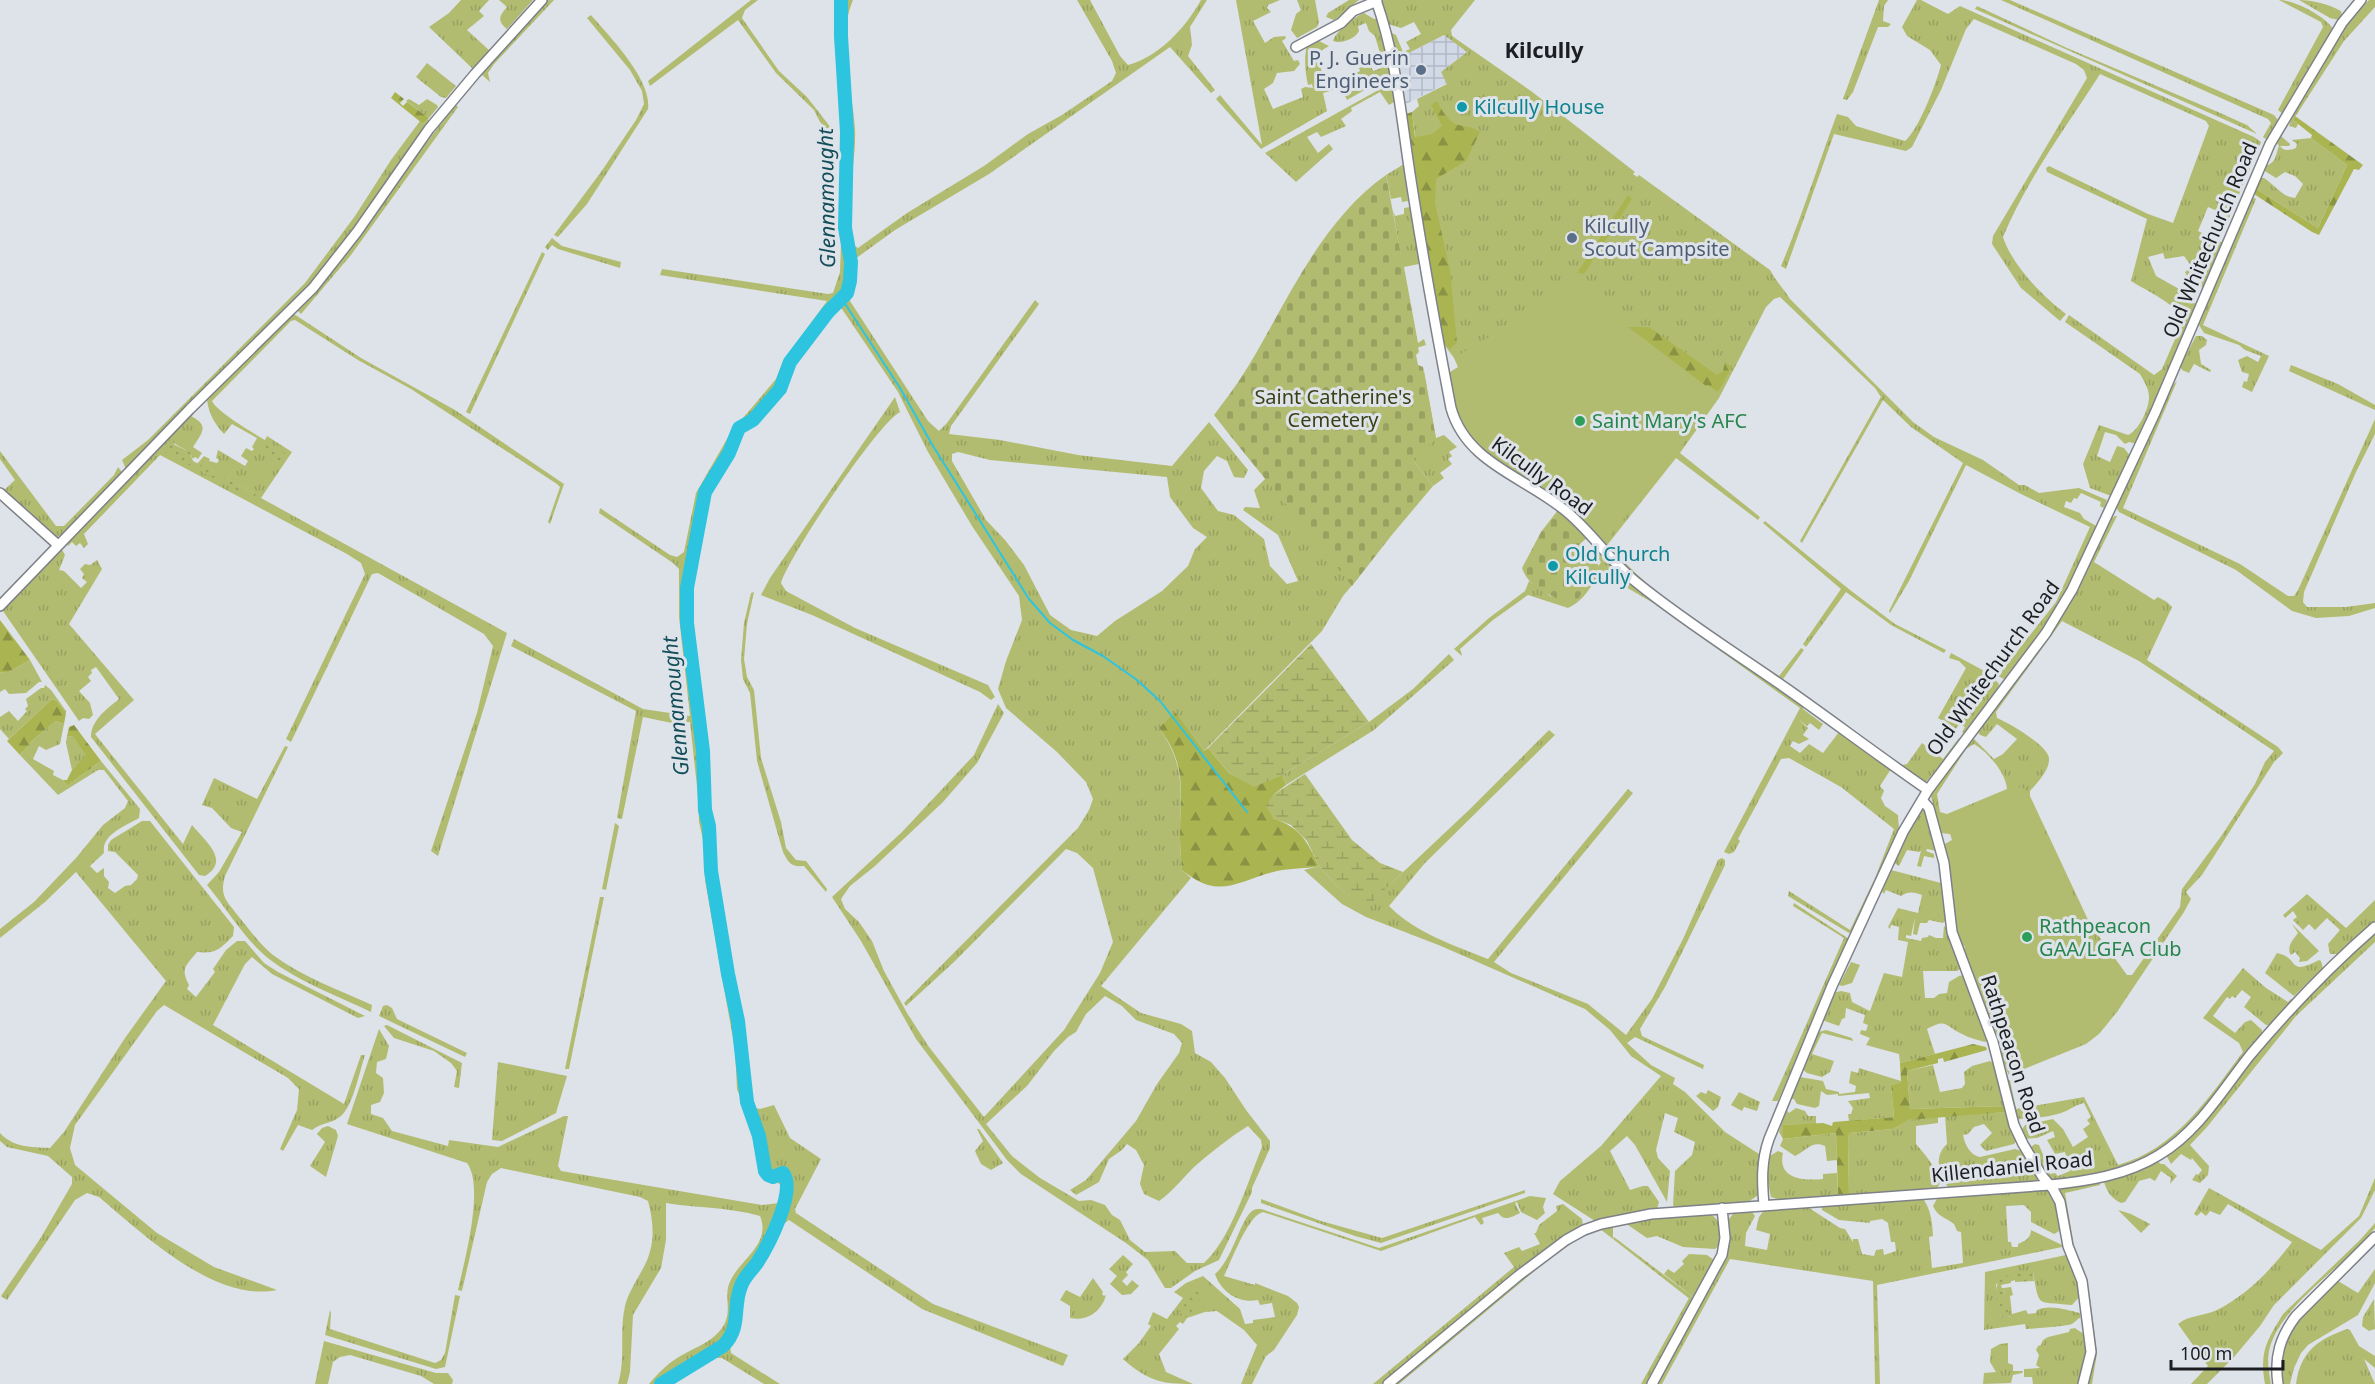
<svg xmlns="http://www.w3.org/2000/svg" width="2375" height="1384" font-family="'Noto Sans',sans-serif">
<defs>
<pattern id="industrial-grid" width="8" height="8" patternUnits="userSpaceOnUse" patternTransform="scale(1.5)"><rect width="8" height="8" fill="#d1d9e7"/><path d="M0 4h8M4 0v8" fill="none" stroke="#b3bac6"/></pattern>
<pattern id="grass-tufts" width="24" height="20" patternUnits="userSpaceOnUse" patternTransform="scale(1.5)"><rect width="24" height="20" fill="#b2bc70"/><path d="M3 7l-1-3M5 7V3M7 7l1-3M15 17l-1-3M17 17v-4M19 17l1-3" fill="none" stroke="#99a161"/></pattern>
<pattern id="forest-firs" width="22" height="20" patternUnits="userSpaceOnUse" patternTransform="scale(1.5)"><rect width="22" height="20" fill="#aab552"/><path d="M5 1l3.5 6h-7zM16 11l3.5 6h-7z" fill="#8a9344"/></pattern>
<pattern id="wetland-marsh" width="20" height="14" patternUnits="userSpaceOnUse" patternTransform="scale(1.5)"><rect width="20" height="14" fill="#b2bc70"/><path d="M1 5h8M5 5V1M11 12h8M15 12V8" fill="none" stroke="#99a161"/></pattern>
<pattern id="cemetery-stones" width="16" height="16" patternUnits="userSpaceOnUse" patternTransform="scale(1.5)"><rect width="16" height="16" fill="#b2bc70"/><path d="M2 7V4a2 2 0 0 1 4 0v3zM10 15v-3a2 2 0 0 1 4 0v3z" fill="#99a161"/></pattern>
<pattern id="garden-dots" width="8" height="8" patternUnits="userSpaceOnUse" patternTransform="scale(1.5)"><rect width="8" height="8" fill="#b2bc70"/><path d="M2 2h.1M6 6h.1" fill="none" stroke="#99a161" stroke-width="1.8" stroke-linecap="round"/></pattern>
</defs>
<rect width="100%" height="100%" fill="#dee2e9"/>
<path fill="url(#industrial-grid)" d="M 1445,35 L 1467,52 L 1442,71 L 1447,83 L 1406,104 L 1397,59 Z"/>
<path fill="url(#grass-tufts)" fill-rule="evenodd" d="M 461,0 L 489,0 L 479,11 L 484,16 L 467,30 L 490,51 L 474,70 L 429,27 L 449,13 Z
M 499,0 L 533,0 L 507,29 C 497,21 499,16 507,7 Z
M 548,0 L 554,0 L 494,64 L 488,73 L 490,82 L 481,74 Z
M 751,0 L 758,0 L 745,10 L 742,18 L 779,71 L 807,97 L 835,133 L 834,137 L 820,122 L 814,110 L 776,73 L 738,20 L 650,86 L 648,81 Z
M 837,0 L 853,0 C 836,41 852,86 855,129 C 856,149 852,169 851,189 C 849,207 850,226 853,245 L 858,248 L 907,213 L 984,166 L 1028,134 L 1062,115 L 1112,81 L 1116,73 L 1112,61 L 1077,0 L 1090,0 L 1120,56 L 1128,65 C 1159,57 1186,27 1201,0 L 1207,0 L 1190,27 L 1192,45 L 1188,56 L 1215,90 L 1211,93 L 1170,47 L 989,174 L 895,230 L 855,259 L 854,286 L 850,301 L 928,421 L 939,431 L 947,423 L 1035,300 L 1039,304 L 951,426 L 949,434 L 1000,440 L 1078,455 L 1172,466 L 1209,422 L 1248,470 L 1244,478 L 1234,477 L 1227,461 L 1217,456 L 1204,471 L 1201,488 L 1218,511 L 1234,515 L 1264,539 L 1270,566 L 1287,584 L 1298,581 L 1278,535 L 1243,510 L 1245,507 L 1260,508 L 1254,490 L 1273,471 L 1359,577 L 1343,596 L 1322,631 L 1204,751 L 1175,713 L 1159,728 C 1187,767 1180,792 1180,836 C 1180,847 1181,859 1182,870 L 1191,878 L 1101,986 L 1141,1013 L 1181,1024 L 1192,1031 L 1195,1053 L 1211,1062 L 1225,1078 L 1246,1110 L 1270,1141 L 1270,1148 L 1252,1188 L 1252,1192 L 1219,1260 L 1195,1271 L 1171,1288 L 1165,1288 L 1148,1260 L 1126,1243 L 1021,1174 L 1007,1160 L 916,1039 L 861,941 L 832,897 L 902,832 L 974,755 L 998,704 L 1004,713 L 977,763 L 943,802 L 875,866 L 850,886 L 841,899 L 845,909 L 859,922 L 872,941 L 884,971 L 907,1013 L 929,1047 L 984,1117 L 1064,1030 L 1100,973 L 1113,942 L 1093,868 L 1077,853 L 1066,849 L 954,962 L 906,1006 L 904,1003 L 1078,828 L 1089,810 L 1093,799 L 1086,782 L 1057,752 L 1006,708 L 998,689 L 1006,661 L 1022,620 L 1019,596 L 972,526 L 928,452 L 898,392 L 842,309 L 837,309 L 793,364 L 781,391 L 756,421 L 740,435 L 733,452 L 708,494 L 689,603 L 709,783 L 707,805 L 712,833 L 716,880 L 745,1030 L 749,1090 L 756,1108 L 760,1109 L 774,1105 L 790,1138 L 821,1159 L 795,1209 L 796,1213 L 933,1304 L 1068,1355 L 1063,1366 L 922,1309 L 789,1220 L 783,1224 L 768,1258 L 745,1289 L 739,1331 L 730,1346 L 731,1353 L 780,1384 L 764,1384 L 722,1358 L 716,1358 L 672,1379 L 667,1384 L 649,1384 C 660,1371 669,1362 684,1354 C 698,1346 712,1342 722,1328 C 733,1313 724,1298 729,1284 C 738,1260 772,1245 760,1216 C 729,1207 697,1208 666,1203 L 666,1240 L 661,1268 L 633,1315 L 630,1372 L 627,1384 L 618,1384 C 626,1358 619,1332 625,1306 C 628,1294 635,1283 641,1272 C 655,1249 655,1228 648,1201 L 640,1197 L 501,1168 L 492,1174 L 487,1182 L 462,1291 L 458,1290 C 464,1262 485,1187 467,1163 L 347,1124 L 379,1029 L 389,1046 L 386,1059 L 377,1062 L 376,1073 L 383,1078 L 384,1093 L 380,1102 L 371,1105 L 371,1114 L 383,1118 L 392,1131 L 448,1146 L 449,1140 L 498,1147 L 564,1116 L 568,1116 L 558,1166 L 561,1171 L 762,1205 L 779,1203 L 782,1196 L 781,1185 L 775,1181 L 768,1180 L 763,1176 L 754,1133 L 737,1089 L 735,1050 L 705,880 L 704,844 L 699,822 L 698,796 L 690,722 L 672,723 L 643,717 L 622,819 L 617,818 L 636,711 L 511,646 L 514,639 L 643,709 L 690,716 L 679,617 L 679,569 L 673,563 L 599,513 L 600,508 L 670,555 L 677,557 L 684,552 L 696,493 L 731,432 L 776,379 L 783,361 L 827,301 L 660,275 L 662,269 L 828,294 L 833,293 L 840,272 L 844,152 L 844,129 L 834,25 ZM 958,452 L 990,460 L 1167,477 L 1170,497 L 1193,528 L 1207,537 L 1195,549 L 1188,566 L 1162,591 L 1115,621 L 1097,636 L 1071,630 L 1050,615 L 1024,565 L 1005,540 L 986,520 L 952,461 L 952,454 ZM 1105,996 L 1122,1006 L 1136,1020 L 1174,1034 L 1182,1043 L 1179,1053 L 1157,1084 L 1136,1121 L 1086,1180 L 1070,1190 L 1076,1195 L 1099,1182 L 1109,1159 L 1122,1150 L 1127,1144 L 1136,1150 L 1144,1165 L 1140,1184 L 1144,1194 L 1159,1201 C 1173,1191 1182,1179 1194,1167 C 1211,1152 1229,1138 1248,1126 L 1261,1140 L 1262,1147 C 1248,1181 1231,1239 1204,1263 L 1187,1263 L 1175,1251 L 1145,1252 L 1130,1240 L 1120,1220 L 1112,1215 L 1105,1205 L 1091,1200 L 1079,1201 L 1040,1178 L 1012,1156 L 986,1124 L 1027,1086 L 1054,1051 L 1068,1037 L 1076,1032 L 1086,1014 Z
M 1236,0 L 1280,0 L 1268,5 L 1267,8 L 1271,12 L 1253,21 L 1265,43 L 1274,37 L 1285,36 L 1286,38 L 1282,41 L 1294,61 L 1298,60 L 1300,64 L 1294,71 L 1277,73 L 1273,83 L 1264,89 L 1273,109 L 1303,97 L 1301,89 L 1305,87 L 1313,88 L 1312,84 L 1308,85 C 1305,73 1304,56 1307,46 L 1319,41 L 1329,46 L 1316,54 L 1322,72 L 1325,71 L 1329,82 L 1338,85 L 1337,89 L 1323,93 L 1327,111 L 1261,149 L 1216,99 L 1220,95 L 1262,145 Z
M 1297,0 L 1315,0 L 1319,22 L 1317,27 L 1297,38 L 1291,30 L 1296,14 L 1301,10 Z
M 1349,0 L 1359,0 C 1352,5 1340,17 1334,20 L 1326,17 L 1328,13 Z
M 1380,0 L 1475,0 L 1451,30 L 1452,36 L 1531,91 L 1635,172 L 1633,174 L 1637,177 L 1639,175 L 1770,270 C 1776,281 1783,288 1790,299 L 1913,422 L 1934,437 L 1983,460 L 2019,485 L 2025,485 L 2039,493 L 2079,488 L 2107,500 L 2104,508 L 2100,506 L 2101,502 L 2081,493 L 2077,499 L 2074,498 L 2071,503 L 2066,501 L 2064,507 L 2080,513 L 2084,519 L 2098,527 L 2066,594 L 2043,630 L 2004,679 L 1998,676 L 2056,602 L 2090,527 L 2021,494 L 1966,465 L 1909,581 L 1890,613 L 1889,611 L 1963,463 L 1911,427 L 1883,400 L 1802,543 L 1800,541 L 1881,397 L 1875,388 L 1780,297 L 1774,299 L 1766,307 L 1719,398 L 1680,453 L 1760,517 L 1758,520 L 1676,458 L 1608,544 C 1654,599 1720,637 1779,676 L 1801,648 L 1804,650 L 1783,679 L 1902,765 L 1907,764 L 1922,743 L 1943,759 L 1959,738 L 1961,739 L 1927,781 L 1924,782 L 1713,638 L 1629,571 L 1593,533 L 1490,460 L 1455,414 L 1448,376 L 1450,372 L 1479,392 L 1443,343 L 1412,112 L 1419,106 L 1417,99 L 1447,84 L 1441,72 L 1467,52 L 1444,35 L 1397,59 L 1390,32 L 1396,35 L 1403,52 L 1410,49 L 1406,42 L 1421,34 L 1414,22 L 1401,28 L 1388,24 Z
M 1879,0 L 1888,0 L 1884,6 L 1883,21 L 1891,24 L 1888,27 L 1878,27 L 1853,92 L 1847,100 L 1843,99 Z
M 1917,0 L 1921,0 L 1948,14 L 1960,6 L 2254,137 L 2261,142 L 2227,223 L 2219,220 L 2222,213 L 2208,207 L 2198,231 L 2223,243 L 2205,287 L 2197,286 L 2191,289 L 2185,282 L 2187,276 L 2185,272 L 2192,267 L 2184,256 L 2165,259 L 2163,253 L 2148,257 L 2156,276 L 2188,294 L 2189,299 L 2197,305 L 2137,444 L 2129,442 L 2125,444 L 2116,435 L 2105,432 L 2097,456 L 2110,462 L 2117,446 L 2124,448 L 2131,457 L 2115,493 L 2111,496 L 2090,488 L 2083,464 L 2099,425 L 2128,435 C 2139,430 2149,409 2149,397 C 2149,389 2144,381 2140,374 L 2065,322 L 2069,315 L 2154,375 L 2162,369 L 2183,321 C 2179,305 2145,290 2131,281 L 2147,219 L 2047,172 L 2046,168 L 2049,166 L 2148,214 L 2173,223 L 2209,126 L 2206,121 L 2100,74 C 2067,126 2027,179 2003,237 C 2012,265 2042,296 2066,314 L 2060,321 L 2021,288 L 1992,244 L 1993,236 L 2087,78 L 2084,70 L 2076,64 L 1974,19 L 1966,29 L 1941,90 L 1912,147 L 1906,151 L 1834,134 L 1786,269 L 1781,266 C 1802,216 1818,165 1837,114 L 1848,117 L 1856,126 L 1905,141 C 1919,129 1936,84 1941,65 L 1930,50 L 1907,36 L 1902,27 Z
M 2001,0 L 2010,0 L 2274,115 L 2278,120 L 2268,138 L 2266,139 L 2263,137 L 2271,123 L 2268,119 Z
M 2279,0 C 2294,0 2325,16 2333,29 L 2283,114 L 2278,110 L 2323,27 L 2321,22 Z
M 2299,0 C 2313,0 2328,4 2341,11 L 2342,16 L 2339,20 L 2330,18 Z
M 2369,0 L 2375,0 L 2375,7 L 2344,41 L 2293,120 L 2298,124 L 2296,128 L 2289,126 L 2293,113 L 2348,22 Z
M 1977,6 L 2067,48 L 2218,112 L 2247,125 L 2257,134 L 1975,9 Z
M 1364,13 L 1374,19 L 1378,18 L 1397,100 L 1389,105 L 1380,92 L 1351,108 L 1352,111 L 1341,119 L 1346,126 L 1321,137 L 1317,132 L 1307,137 L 1318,153 L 1329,144 L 1333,149 L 1296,182 L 1265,153 L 1391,83 L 1389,76 L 1347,100 L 1343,91 L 1340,90 L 1342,83 L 1357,78 L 1356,73 L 1360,71 L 1359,68 L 1370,64 L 1373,71 L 1384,67 L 1375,36 L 1369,31 L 1366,23 L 1358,26 L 1359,31 C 1355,39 1342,44 1333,41 C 1335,32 1355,16 1364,13 Z
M 591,15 C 610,37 652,80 648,109 L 587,204 L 558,237 L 554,235 L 601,172 L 636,120 L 644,104 L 642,91 L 630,70 L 587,18 Z
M 427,63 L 456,86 L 446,98 L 441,97 L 416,77 Z
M 409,99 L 419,105 L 427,99 L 437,105 L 438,107 L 429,118 L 406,101 Z
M 456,105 L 458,107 L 351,255 L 301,314 L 298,311 C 358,248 401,172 456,105 Z
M 428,119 L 429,123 L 351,234 L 309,287 L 126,469 L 122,460 L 148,440 L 305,283 L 355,216 L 391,160 L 420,121 L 423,124 Z
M 2281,136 L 2290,144 L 2289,146 L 2280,146 C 2284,152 2290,150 2296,148 L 2297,144 L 2292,140 L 2311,138 L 2347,165 L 2318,228 L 2258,190 L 2264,178 C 2275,185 2282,197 2295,198 L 2303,184 L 2295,176 L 2285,172 L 2276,178 L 2263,170 L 2264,166 C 2277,163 2275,156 2279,146 L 2277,143 Z
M 1404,164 L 1408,201 L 1402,202 L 1401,197 L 1391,199 L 1386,175 Z
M 2252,197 L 2256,199 L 2203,325 L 2269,356 L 2252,392 L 2242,387 L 2244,381 L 2247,382 L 2249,374 L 2242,372 L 2238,360 L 2247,356 L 2258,362 L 2261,356 L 2245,350 L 2239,345 L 2204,333 L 2199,325 Z
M 1410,207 L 1419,264 L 1404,267 L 1418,343 L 1424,339 L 1426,345 L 1416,348 L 1393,210 L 1395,216 L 1404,214 L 1404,208 Z
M 552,238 L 562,246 L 621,262 L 620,268 L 558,249 L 552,245 L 548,250 L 545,247 Z
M 542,252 L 545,254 L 470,414 L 466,412 Z
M 294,314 L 361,358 L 455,410 L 564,484 L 550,524 L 548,522 L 560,487 L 557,484 L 411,389 L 358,360 L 295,320 L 291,321 L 212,401 C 216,411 253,433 265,440 L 267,436 L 292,452 L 261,498 L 507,633 L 438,856 L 431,851 L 477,713 L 493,646 L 484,634 L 378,573 L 372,574 L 291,742 L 286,739 L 365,574 L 361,563 L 347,554 L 160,455 L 84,534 L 88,544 L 84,548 L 80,543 L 76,546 L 72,542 L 68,546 L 66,543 L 189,415 C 209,425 204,430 193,447 L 202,453 L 198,459 L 195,457 L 193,459 C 190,448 177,448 171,440 L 162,450 L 256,494 L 197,464 L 204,456 L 210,459 L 209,461 L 217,463 L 219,460 L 216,458 L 218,450 L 245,466 L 248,461 L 241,456 L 246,448 L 252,451 L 254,449 L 252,447 L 257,438 L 232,424 L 224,434 C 214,423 209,414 207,400 Z
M 2196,336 L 2202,336 L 2207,340 L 2206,345 L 2199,350 L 2201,364 L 2211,370 L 2210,372 L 2194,364 L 2189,373 L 2182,370 L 2180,366 Z
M 2291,365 L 2338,384 L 2375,405 L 2375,410 L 2289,371 Z
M 1424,371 L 1436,438 L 1444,435 L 1457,447 L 1449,452 L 1452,456 L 1448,459 L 1452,464 L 1440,473 L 1444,478 L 1433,486 L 1413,460 Z
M 2177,381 L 2123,508 L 2240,564 L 2288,596 L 2294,596 L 2298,590 L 2375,419 L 2375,434 L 2356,472 L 2304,592 L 2303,602 L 2307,607 L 2346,607 L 2375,603 L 2375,608 L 2349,616 L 2316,618 L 2292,611 L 2236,570 L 2119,512 L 2116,507 L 2173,385 Z
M 895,397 L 900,412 C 878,423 789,556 781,583 L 786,591 L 855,628 L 988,685 L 995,697 L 991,700 L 980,692 L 812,615 L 761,595 L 770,578 Z
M 0,451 L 56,526 L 64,526 L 114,475 L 118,467 L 122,472 L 66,532 L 57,537 L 48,533 L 2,492 L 15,480 L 0,459 Z
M 2115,516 L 2117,516 L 2094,562 L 2154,600 L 2158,597 L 2167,602 L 2172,607 L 2147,660 L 2278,747 L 2283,753 L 2274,762 L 2202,875 L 2186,892 L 2191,899 L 2184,912 L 2117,1012 L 2099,1034 L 2086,1044 L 2009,1075 L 1963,953 L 1965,946 L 1962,946 L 1956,937 L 1952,914 L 2099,980 L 1941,821 L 1939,825 L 1930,793 L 1972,737 L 1994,759 L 2003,754 L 2017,739 L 1997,724 L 1986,737 L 1980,735 L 1977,731 L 2062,616 L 2112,518 ZM 2062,621 L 2139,661 L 2274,751 L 2265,762 L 2255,784 L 2222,835 L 2182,889 L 2180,907 L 2132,975 L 2127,975 L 2090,924 L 2030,796 L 2030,791 C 2037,783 2050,770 2049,758 C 2047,745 2009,723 1997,718 L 1996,712 ZM 1974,744 C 1988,752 2006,773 2007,789 L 1947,814 L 1940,812 L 1937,794 L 1966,749 Z
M 1765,521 L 1850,590 L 1895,624 L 1946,650 L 1944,653 L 1891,625 L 1846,592 L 1806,647 L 1803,644 L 1841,589 L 1763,523 Z
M 1596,547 L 1804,706 L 1803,709 L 1823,724 L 1819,730 L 1810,723 L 1807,726 L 1798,719 L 1808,728 L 1803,735 L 1809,739 L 1799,744 L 1793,741 L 1790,746 L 1800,753 L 1809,744 L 1823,753 L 1839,732 L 1891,769 L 1880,786 L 1884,791 L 1881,798 L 1885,806 L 1898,815 L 1899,829 L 1853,932 L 1849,933 L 1788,896 L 1789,891 L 1850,930 L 1875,878 L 1894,829 L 1841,787 L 1789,758 L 1781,759 L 1738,839 L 1740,841 L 1734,852 L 1729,854 L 1724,852 L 1800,708 L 1655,604 L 1600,572 C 1591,586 1584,601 1568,608 L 1528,595 L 1493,620 L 1460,649 L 1462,656 L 1454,649 L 1489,618 L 1525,591 L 1529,581 L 1550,596 L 1577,601 L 1601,562 L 1591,550 Z
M 61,548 L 65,555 L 59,570 L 64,571 L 81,588 L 87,582 L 82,578 L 84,574 L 80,569 L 85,564 L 90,565 L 97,560 L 102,569 L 69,624 L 134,700 L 95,734 L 183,844 L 192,825 C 205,841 231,860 205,876 L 199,875 L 91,737 C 91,720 107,709 119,699 L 96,667 L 91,670 L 92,673 L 88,677 L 91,681 L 79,691 L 90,703 L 93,715 L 89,719 L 83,718 L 79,721 L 3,611 L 3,608 Z
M 754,592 L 747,624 L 744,659 L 747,677 L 754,690 L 761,758 L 781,822 L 786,848 L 796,860 L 806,861 L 827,889 L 826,892 L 804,866 C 790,867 789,863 783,852 L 757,761 L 750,693 L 743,679 L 741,660 L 744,623 L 751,593 Z
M 1951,653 L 1990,674 L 1999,684 L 1997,690 L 1965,734 L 1962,732 L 1965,727 L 1959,724 L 1956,729 L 1938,718 L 1966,668 L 1959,661 L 1949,658 Z
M 1449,654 L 1454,660 L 1374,730 L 1286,785 L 1282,775 L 1369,722 L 1413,689 Z
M 30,660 L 42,682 L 39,682 L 26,693 L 9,694 L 5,689 L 0,692 L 0,672 L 7,673 Z
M 45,685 L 51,690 L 66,711 L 66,713 L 57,701 L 52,699 L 9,739 L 0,729 L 0,717 L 9,711 L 18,721 L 27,711 L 25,709 L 28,706 L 26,699 L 41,688 L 44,688 Z
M 56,721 L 64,724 L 60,744 L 46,750 L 39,746 L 33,759 L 54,771 L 53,775 L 63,780 L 67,786 L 101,761 L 140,809 L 139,818 C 126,826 101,834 104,853 L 90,866 L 97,873 L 104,868 L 104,876 L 109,882 L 108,888 L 115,893 L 125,886 L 131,885 L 137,879 L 138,875 L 115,852 L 108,851 L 108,845 L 111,840 L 142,821 L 150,821 L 234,927 L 233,936 C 220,949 216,954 197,952 C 186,966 180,968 189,985 L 187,989 L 196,997 L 215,972 L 213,969 L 226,950 L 237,941 L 245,941 L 264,963 L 278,972 L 365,1016 L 358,1018 L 272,974 L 252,957 L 245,964 L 213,1025 L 344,1104 L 361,1055 L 365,1055 C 360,1070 353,1106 341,1116 C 333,1123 321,1123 312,1130 L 298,1125 L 283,1151 L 280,1149 L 297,1110 L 299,1089 L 288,1078 L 164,1005 L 157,1011 L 75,1125 L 70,1148 L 75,1165 L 157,1233 L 214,1267 L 277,1290 C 215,1303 143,1234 99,1197 L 87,1193 L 75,1200 L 7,1300 L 1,1296 L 40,1239 L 72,1184 L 72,1177 L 48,1156 L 7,1147 L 0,1141 L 0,1133 C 14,1148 31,1147 50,1148 L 64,1132 L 125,1038 L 166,981 L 76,872 L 45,902 L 0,938 L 0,929 L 34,902 L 76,858 L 103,825 L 125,808 L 128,801 L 104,770 L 98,770 L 58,795 L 20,755 L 33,740 Z
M 1549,730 L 1555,735 L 1425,863 L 1389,906 C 1416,933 1453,945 1488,959 L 1628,789 L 1633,793 L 1494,962 L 1511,973 L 1588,1004 L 1626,1035 L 1652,999 L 1683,939 L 1718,860 L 1722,858 L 1725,860 L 1725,865 L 1665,987 L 1640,1029 L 1642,1036 L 1704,1065 L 1703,1069 L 1635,1037 L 1627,1043 L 1651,1065 L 1675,1078 L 1673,1084 L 1685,1092 L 1725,1132 L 1759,1154 L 1757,1196 L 1748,1202 L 1676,1208 L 1673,1205 L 1675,1171 L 1692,1155 L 1695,1142 L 1674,1132 L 1678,1118 L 1665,1113 L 1656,1150 L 1658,1158 L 1670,1171 L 1667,1202 L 1635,1145 L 1627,1136 L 1610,1151 L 1630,1190 L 1643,1186 L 1648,1186 L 1659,1202 L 1657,1209 L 1595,1221 L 1553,1194 L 1560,1181 L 1601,1146 L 1661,1076 L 1631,1056 L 1610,1030 L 1585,1009 L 1441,946 L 1366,917 L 1342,904 L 1304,870 L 1319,866 L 1338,887 L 1366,907 L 1469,810 Z
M 67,736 L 73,737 L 87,755 L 72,770 L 66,743 Z
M 285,746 L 288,747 L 225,876 C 219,897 227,901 239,917 C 250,930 260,945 273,955 C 302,977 340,990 372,1005 L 371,1012 C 338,996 299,982 269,959 C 245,940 227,909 207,885 L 219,872 L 242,832 L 231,828 L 212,808 L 202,805 L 214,778 L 257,799 Z
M 1922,809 L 1926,811 L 1937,851 L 1927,849 L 1926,851 L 1934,854 L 1934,858 L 1924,856 L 1921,867 L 1917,866 L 1921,851 L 1919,852 L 1907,850 L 1899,866 L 1893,862 L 1917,813 Z
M 615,823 L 619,826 L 606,890 L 602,889 Z
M 1939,868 L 1941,868 L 1948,919 L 1943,923 L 1929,920 L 1927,923 L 1920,923 L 1917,935 L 1913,934 L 1915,917 L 1911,936 L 1906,935 L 1906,938 L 1921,941 L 1922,938 L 1928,937 L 1929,935 L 1936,938 L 1943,938 L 1944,926 L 1948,929 L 1962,968 L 1957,971 L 1923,971 L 1925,998 L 1934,998 L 1939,994 L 1947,993 L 1949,982 L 1959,976 L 1964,975 L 1988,1040 L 1985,1042 C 1978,1040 1969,1038 1962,1034 C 1944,1026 1948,1018 1927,1029 L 1935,1054 L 1900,1063 L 1899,1054 L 1866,1045 L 1870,1038 L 1860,1034 L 1861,1030 L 1866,1031 L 1868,1025 L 1863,1023 L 1865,1015 L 1846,1008 L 1845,1018 L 1842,1019 L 1839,1026 L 1822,1020 L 1832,993 L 1841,991 L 1850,993 L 1852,1002 L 1870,1011 L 1884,973 L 1902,977 L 1908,942 L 1898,940 L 1899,927 L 1891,925 L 1890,929 L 1888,927 L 1898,908 L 1918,913 L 1922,895 C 1914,892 1908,891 1901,896 L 1886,890 L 1884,894 L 1881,890 L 1891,870 L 1941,883 Z
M 2307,894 L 2346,928 L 2375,900 L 2375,922 L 2338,954 L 2330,954 L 2328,944 L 2340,930 L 2327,918 L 2315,930 L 2309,924 L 2303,930 L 2293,920 L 2297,917 L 2293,911 L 2285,918 L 2283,915 Z
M 600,897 L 604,897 L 569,1069 L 565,1069 Z
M 1794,903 L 1849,939 L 1778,1101 L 1772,1101 C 1797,1047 1820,992 1844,938 L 1793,906 Z
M 2292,924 L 2319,951 L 2307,961 L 2299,962 L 2300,958 L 2295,952 L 2291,955 C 2286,946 2293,940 2298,933 Z
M 2375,931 L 2375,942 L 2296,1016 L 2207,1127 L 2190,1145 L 2209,1166 L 2208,1175 L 2200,1183 L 2192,1180 L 2196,1174 L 2198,1175 L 2202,1170 L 2192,1158 L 2191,1160 L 2181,1154 L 2171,1164 L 2166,1155 L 2303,998 Z
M 2277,953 C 2301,958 2286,977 2319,960 L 2321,961 L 2323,968 L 2294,996 L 2265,973 Z
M 1851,962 L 1860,965 L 1852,983 L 1842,986 L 1839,985 Z
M 2243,968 L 2266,988 L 2288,1002 L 2291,999 L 2293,1000 L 2271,1025 L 2266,1025 L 2244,1007 L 2251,997 L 2242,990 L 2235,998 L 2232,996 L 2230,999 L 2227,997 L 2213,1016 L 2235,1033 L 2245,1022 L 2251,1020 L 2262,1030 L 2262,1035 C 2230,1076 2190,1142 2140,1161 C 2113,1172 2084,1176 2054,1180 L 2047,1177 L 2028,1149 L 2035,1144 L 2039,1145 L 2046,1162 L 2043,1162 L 2045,1171 L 2049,1171 L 2050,1174 L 2055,1173 L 2058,1176 L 2070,1171 L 2065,1152 L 2055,1154 L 2047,1140 L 2055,1137 L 2053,1131 L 2037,1138 L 2023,1139 L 2020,1132 L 2025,1125 L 2053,1119 L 2063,1129 L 2073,1147 L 2088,1137 L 2083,1129 L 2090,1124 L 2087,1120 L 2091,1117 L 2084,1103 C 2076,1105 2072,1108 2066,1111 C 2050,1118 2032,1118 2016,1119 L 2008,1080 L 2010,1080 L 2016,1109 L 2084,1097 L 2118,1165 C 2176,1149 2209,1097 2243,1052 L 2239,1043 L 2203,1018 Z
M 387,1005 L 392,1008 L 397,1019 L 467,1053 L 465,1057 L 379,1016 L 383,1006 Z
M 387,1025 L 462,1063 L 459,1088 L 454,1087 L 457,1071 L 451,1063 L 434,1051 L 394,1038 L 384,1026 Z
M 1826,1030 L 1852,1038 L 1853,1041 L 1822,1033 L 1812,1054 L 1834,1061 L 1830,1072 L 1822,1077 L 1807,1073 L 1802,1069 L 1818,1032 Z
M 1990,1061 L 1995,1064 L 2018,1139 L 2014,1144 L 1986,1151 L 1980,1145 L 1992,1133 L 1984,1124 L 1974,1127 L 1968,1134 L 1963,1135 C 1965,1145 1970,1155 1980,1157 L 2015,1149 L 2022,1151 L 2039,1179 L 2038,1182 L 1949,1188 C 1939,1176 1933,1156 1947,1144 L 1945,1115 L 2006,1112 L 2005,1106 L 1910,1109 L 1907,1071 L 1933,1065 L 1940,1092 L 1962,1088 L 1965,1084 L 1964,1072 L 1972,1066 Z
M 498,1062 L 567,1076 L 556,1113 L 502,1141 L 492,1140 Z
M 1859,1068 L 1901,1081 L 1901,1084 L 1891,1085 L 1894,1117 L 1849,1121 L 1848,1114 L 1851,1114 L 1853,1108 L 1848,1101 L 1870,1098 L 1869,1093 L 1838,1096 L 1838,1094 L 1827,1095 L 1821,1091 L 1819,1106 L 1815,1108 L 1797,1104 L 1794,1099 L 1790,1099 L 1800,1077 L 1823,1081 L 1826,1089 L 1839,1092 L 1839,1094 L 1855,1092 L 1856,1086 L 1849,1083 L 1851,1071 L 1858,1073 Z
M 1708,1090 L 1721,1097 L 1718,1107 L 1713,1111 L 1696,1096 L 1701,1092 L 1706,1094 Z
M 1739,1092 L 1760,1102 L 1757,1111 L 1744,1107 L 1742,1111 L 1731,1105 Z
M 1796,1108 L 1805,1111 L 1808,1116 L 1816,1116 L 1816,1124 L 1783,1125 L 1783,1139 L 1836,1133 L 1837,1160 L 1827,1161 L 1825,1146 C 1812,1140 1806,1151 1795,1156 L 1780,1146 L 1783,1139 L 1779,1132 L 1786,1109 L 1789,1113 Z
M 1938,1116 L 1938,1123 L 1916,1126 L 1916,1144 C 1927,1157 1936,1167 1940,1183 L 1936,1190 L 1781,1200 L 1771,1197 L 1768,1183 L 1768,1157 L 1778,1151 L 1783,1153 C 1777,1179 1804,1181 1823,1179 L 1823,1174 L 1837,1173 L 1838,1194 L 1849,1194 L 1848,1137 L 1850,1133 L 1893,1129 L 1907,1120 Z
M 328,1126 L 336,1130 L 338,1136 L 326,1177 L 310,1166 L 325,1142 L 317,1134 L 322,1128 Z
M 977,1129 L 979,1129 L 1003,1163 L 991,1170 L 981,1164 L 975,1151 L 983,1141 Z
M 2157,1161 L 2161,1164 L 2164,1164 L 2177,1176 L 2170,1184 L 2171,1178 L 2161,1171 L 2155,1181 L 2150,1178 L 2139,1181 L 2125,1202 L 2121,1203 C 2112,1199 2106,1191 2104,1181 Z
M 2375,1178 L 2375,1190 L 2361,1218 L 2274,1305 L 2260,1326 L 2234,1357 L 2207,1384 L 2191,1384 L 2208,1366 L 2178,1324 C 2189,1315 2204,1316 2217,1310 C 2247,1295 2273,1268 2292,1242 L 2228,1204 L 2220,1215 L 2210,1211 L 2206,1216 L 2201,1212 L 2197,1216 L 2194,1214 L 2209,1188 L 2321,1250 L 2359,1216 Z
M 2099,1182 L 2100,1185 L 2065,1193 L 2074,1246 L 2084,1270 L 2090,1298 L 2097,1353 L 2092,1384 L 2086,1384 L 2094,1354 L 2058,1192 L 2063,1188 Z
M 2046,1189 L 2056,1198 L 2061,1230 L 2054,1234 L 2031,1222 L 2031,1212 L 2024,1205 L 2006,1206 L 2008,1242 L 2011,1242 L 2012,1247 L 2018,1247 L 2018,1244 C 2024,1241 2031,1239 2031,1230 L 2062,1245 L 2062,1247 L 1877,1285 L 1880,1384 L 1875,1384 L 1873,1281 L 1730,1259 L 1662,1384 L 1656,1384 L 1726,1257 L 1729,1219 L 1733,1214 L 1752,1212 L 1755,1216 L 1746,1233 L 1745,1246 L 1767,1250 L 1770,1234 L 1756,1230 L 1759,1217 L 1765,1209 L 1806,1206 L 1840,1228 L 1845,1229 L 1853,1242 L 1853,1239 L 1858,1239 L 1862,1254 L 1874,1256 L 1876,1250 L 1883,1249 L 1884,1255 L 1896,1251 L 1895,1242 L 1891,1242 L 1888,1223 L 1882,1219 L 1870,1221 L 1870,1223 L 1839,1220 L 1822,1210 L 1822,1205 L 1922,1197 C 1931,1210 1932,1220 1933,1236 L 1929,1237 L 1932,1268 L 1963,1263 L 1961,1232 L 1957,1231 L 1954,1224 C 1945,1217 1938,1217 1933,1206 L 1938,1197 Z
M 1525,1190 L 1525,1193 L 1381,1243 L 1355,1236 L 1261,1203 L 1261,1199 L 1321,1221 L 1382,1238 Z
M 1530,1196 L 1546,1198 L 1543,1207 L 1545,1213 L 1537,1220 L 1521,1212 L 1517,1202 L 1515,1203 L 1520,1213 C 1511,1217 1505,1222 1498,1213 L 1482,1218 L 1484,1223 L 1481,1225 L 1475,1217 L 1381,1251 L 1263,1212 C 1248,1215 1231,1262 1224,1276 L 1255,1285 L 1255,1283 L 1288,1296 L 1297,1303 L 1299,1307 L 1297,1315 L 1274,1350 L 1266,1356 L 1252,1384 L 1241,1384 L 1257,1345 L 1244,1330 L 1217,1311 L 1205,1312 L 1187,1318 L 1183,1324 L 1180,1322 L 1176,1326 L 1179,1329 L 1159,1354 L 1166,1372 L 1193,1384 C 1161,1384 1148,1381 1123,1359 L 1139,1343 L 1151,1326 L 1148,1324 L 1153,1312 L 1167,1319 L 1183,1298 L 1174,1292 L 1186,1283 L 1203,1276 L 1240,1309 L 1245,1324 L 1253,1323 L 1253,1320 L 1275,1317 L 1272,1303 L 1260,1305 L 1258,1300 C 1239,1304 1221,1292 1215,1274 C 1233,1259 1240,1220 1252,1211 C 1255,1209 1258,1209 1261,1209 L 1379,1248 Z
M 1563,1204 L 1582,1219 L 1583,1225 L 1580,1228 L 1382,1384 L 1373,1384 L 1514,1267 L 1504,1253 L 1519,1247 L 1522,1251 L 1540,1244 L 1534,1233 L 1536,1233 L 1539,1225 L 1557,1211 L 1556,1206 Z
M 2118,1210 L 2131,1214 L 2150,1224 L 2141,1233 Z
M 1710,1214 C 1721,1219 1722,1234 1720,1245 L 1715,1249 L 1683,1247 L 1657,1236 L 1647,1238 L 1625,1223 L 1613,1226 L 1613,1239 L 1600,1229 L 1582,1236 L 1549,1259 L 1399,1384 L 1394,1384 L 1555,1252 L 1581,1235 L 1629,1220 Z
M 2375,1223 L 2375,1228 C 2346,1266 2279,1305 2269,1351 C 2267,1362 2269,1373 2271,1384 L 2265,1384 C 2259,1352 2267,1340 2283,1314 L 2360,1240 Z
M 1689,1254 L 1707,1255 L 1714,1260 L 1713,1264 L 1648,1384 L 1641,1384 L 1689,1298 L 1691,1299 L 1693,1297 L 1664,1274 L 1668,1269 L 1674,1273 L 1684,1264 L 1682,1261 Z
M 1123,1255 L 1133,1264 L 1126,1272 L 1128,1275 L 1122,1281 L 1127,1286 L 1132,1280 L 1139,1286 L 1131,1294 L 1122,1295 L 1110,1284 L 1117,1276 L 1109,1269 Z
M 2066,1255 L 2070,1257 L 2077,1274 L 2081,1295 L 2072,1305 C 2036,1301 2040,1309 2033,1273 L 1996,1284 L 1997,1302 L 2001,1317 L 2010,1317 L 2006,1310 L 2004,1288 L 2011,1287 L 2013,1295 L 2010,1296 L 2012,1314 L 2026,1310 L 2028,1314 L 2036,1313 L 2037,1310 C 2049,1304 2068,1310 2080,1313 L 2080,1318 C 2077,1319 2075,1322 2072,1324 C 2067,1326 2032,1329 2026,1329 L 2025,1324 L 1984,1330 L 1985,1272 Z
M 2375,1269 L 2375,1283 L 2358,1315 L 2308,1345 L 2301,1353 L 2294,1368 L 2290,1384 L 2281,1384 C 2277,1334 2303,1312 2338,1281 L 2358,1293 Z
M 1093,1278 L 1103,1292 L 1102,1294 L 1104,1296 L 1106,1295 C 1102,1311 1087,1322 1070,1318 L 1070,1306 L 1060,1300 L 1066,1290 L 1080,1297 Z
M 455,1295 L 460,1296 L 445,1367 L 436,1369 L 325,1335 L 330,1310 L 331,1313 L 330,1329 L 435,1363 L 441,1360 L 445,1353 Z
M 2374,1299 L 2375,1329 L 2369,1331 L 2362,1326 L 2363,1317 Z
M 2075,1328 C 2078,1331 2083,1332 2085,1336 C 2089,1345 2086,1358 2084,1366 L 2082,1367 L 2077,1384 L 2033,1384 L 2032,1377 L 2024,1377 L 2024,1369 L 2040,1368 L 2036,1365 L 2039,1355 L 2036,1350 L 2038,1346 L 2041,1345 L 2043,1340 L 2048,1337 L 2069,1332 L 2070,1329 Z
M 2347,1329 L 2350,1330 L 2359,1346 L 2375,1356 L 2375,1368 L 2364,1359 L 2375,1384 L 2296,1384 C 2301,1351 2317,1340 2347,1329 Z
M 324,1341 L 436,1373 L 448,1373 L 453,1380 L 452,1384 L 434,1384 L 421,1376 L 350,1355 L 340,1357 L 333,1362 L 328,1384 L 315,1384 Z
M 2008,1343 L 2008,1363 L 2013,1365 L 2013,1371 L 2023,1371 L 2022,1373 L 2013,1375 L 2011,1383 L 1983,1384 L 1984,1373 L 1996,1372 L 1990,1362 L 1991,1349 L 2000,1344 Z"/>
<path fill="url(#forest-firs)" d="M 395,92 L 404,99 L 400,103 L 403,106 L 407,102 L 429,118 L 423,124 L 391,98 Z
M 1437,101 C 1441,109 1448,121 1456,124 C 1465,128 1468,124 1480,132 L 1466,161 L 1436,179 L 1435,203 L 1450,270 L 1457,343 L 1450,349 L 1443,343 L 1417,202 L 1406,114 L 1412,112 L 1415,137 L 1432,134 L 1442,126 L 1431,105 Z
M 2295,116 L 2363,165 L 2359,170 L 2354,169 L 2319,235 L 2312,232 L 2254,194 L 2260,178 L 2264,178 L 2258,190 L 2318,228 L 2347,165 L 2311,138 L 2312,135 L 2293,120 Z
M 1628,195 L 1632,199 L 1584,274 L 1577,273 Z
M 1628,327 L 1649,327 L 1717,375 L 1723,371 L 1725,362 L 1732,367 L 1718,392 L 1708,385 L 1706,386 Z
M 0,620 L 30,660 L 7,673 L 0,672 Z
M 52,699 L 57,701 L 66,713 L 64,724 L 56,721 L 33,740 L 20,755 L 7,741 Z
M 1175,712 L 1204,751 L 1208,748 L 1229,773 L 1254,786 L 1282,775 L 1286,785 L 1273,795 L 1273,818 C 1302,829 1306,840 1319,866 C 1305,869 1291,868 1277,871 C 1236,881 1220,901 1182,870 C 1181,859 1180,847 1180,836 C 1180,792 1188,766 1159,728 Z
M 74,725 L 101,761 L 67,786 L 63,780 L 67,780 L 72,770 L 86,755 L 73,737 L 67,736 L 69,727 Z
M 1973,1044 L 1986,1047 L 1987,1050 L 1944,1062 L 1943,1058 L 1938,1059 L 1938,1063 L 1907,1071 L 1910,1109 L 2005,1106 L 2006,1112 L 1908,1120 L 1893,1129 L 1850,1133 L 1848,1137 L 1849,1194 L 1838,1194 L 1836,1133 L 1783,1139 L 1783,1125 L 1823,1123 L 1832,1126 L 1833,1122 L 1894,1117 L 1891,1085 L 1901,1083 L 1900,1063 Z"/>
<path fill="url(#wetland-marsh)" d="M 1311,644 L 1369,722 L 1282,775 L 1254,787 L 1229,773 L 1208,748 Z
M 1305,774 L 1352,840 L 1380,863 L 1403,872 L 1366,908 L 1338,887 L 1319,866 L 1307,841 L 1291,825 L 1273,818 L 1266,806 L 1273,795 Z"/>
<path fill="url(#cemetery-stones)" d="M 1386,175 L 1419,352 L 1416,355 L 1418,365 L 1423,367 L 1436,439 L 1413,460 L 1433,486 L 1391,536 L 1352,586 C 1307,528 1259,473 1214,415 C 1226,399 1239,382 1249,365 C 1288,300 1321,221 1386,175 Z
M 1558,510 L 1588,537 L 1581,543 L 1599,566 L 1577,601 L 1572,604 C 1552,597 1529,589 1522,568 L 1541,532 Z"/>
<path fill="url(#garden-dots)" d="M 171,439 L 175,445 L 190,452 L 193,461 L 256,494 L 253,499 L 161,450 Z
M 265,440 L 285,453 L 279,462 L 262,450 Z
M 1614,1237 L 1693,1297 L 1691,1300 L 1613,1239 Z
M 2014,1273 L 2033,1273 L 2034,1281 L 2015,1282 L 2015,1280 L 2011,1281 L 2011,1283 L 2001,1285 L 2002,1288 L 2004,1288 C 2005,1300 2008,1309 2010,1320 L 2005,1321 C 1995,1312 1993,1289 2000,1278 Z
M 1195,1290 L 1202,1296 L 1187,1318 L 1179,1312 Z"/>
<path fill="#b2bc70" d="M 1573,286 L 1714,393 L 1716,397 L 1675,454 L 1606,541 L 1564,500 L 1485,453 L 1464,431 L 1457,412 L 1450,372 L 1458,367 L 1454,358 Z
M 2019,787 L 2025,789 L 2086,927 L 2130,988 C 2118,1006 2105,1029 2086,1041 C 2067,1053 2030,1064 2008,1073 L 1963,953 L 1965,946 L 1956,924 L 1943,845 L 1952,840 L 1950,834 L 1941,833 L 1939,825 L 1942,818 Z"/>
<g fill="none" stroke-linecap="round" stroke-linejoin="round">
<path stroke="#2dc4e0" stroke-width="2" d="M 842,299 L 900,388 L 933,446 L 1029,599 L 1050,623 L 1073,640 L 1103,656 L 1137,680 L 1160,701 L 1247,812"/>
<path stroke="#2dc4e0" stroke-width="14" d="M 661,1384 L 723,1346 C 742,1327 732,1308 741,1286 C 744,1277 752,1270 757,1263 C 768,1246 797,1191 783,1173 L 773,1177 L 768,1175 L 765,1171 L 759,1136 L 747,1102 L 738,1021 L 728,974 L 711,871 L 709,826 L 705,810 L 703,751 L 687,623 L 687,588 L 705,492 L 729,453 L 739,428 L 753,420 L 780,389 L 790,362 L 828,312 L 847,293 L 850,281 L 851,262 L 845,228 L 847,132 L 841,36 L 841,0"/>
<g stroke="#7d8188" stroke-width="12">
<path id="minor" d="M 1376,0 C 1396,57 1401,115 1410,174 C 1422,252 1436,330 1451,408 C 1466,462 1522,476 1562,508 C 1590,529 1608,560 1636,582 C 1684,621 1737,654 1787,689 C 1834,722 1880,757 1928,790
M 1296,47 L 1341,23 L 1353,11 L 1377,1
M 0,493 L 58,545
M 0,606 L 190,409 L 313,288 L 357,232 L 429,129 L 475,74 L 542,0
M 1922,800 L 1929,808 L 1944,863 L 1952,932 L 1993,1042 L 2014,1125 L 2023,1144 L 2042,1176 L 2053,1189 L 2060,1202 L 2068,1246 L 2082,1281 L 2091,1352 L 2083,1384
M 1764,1205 C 1762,1182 1761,1161 1769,1139 L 1832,986 L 1903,832 L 1928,790 L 2046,633 L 2072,590 L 2155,413 L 2270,144 L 2342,23 L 2361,0
M 1388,1384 L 1518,1276 L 1566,1240 L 1584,1230 L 1601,1224 L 1651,1214 L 2050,1185 C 2088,1181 2127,1175 2159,1155 C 2199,1131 2223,1089 2251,1054 C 2290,1008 2330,966 2375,927
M 1652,1384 L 1722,1255 L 1725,1238 L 1722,1208
M 2278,1384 C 2274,1357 2280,1337 2296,1316 L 2375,1237"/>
</g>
<use href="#minor" stroke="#fff" stroke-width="9"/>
</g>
<g fill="#5c6f8a" stroke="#dee2e9" stroke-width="2">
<circle cx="1421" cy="70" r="6"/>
<circle cx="1572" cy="238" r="6"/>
</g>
<g fill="#0f9aa8" stroke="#dee2e9" stroke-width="2">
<circle cx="1462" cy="107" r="6"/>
<circle cx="1553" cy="566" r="6"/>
</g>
<g fill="#2e9e5b" stroke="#dee2e9" stroke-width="2">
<circle cx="1580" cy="421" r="6"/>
<circle cx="2027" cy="937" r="6"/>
</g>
<g text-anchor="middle" stroke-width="6" stroke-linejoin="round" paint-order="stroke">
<g font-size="20" fill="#4e5e75" stroke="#dee2e9" text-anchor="end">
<text x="1409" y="65">P. J. Guerin<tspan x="1409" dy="23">Engineers</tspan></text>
<text x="1584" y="233" text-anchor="start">Kilcully<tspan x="1584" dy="23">Scout Campsite</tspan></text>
</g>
<g font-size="20" fill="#0d838f" stroke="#dee2e9" text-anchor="start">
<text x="1474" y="114">Kilcully House</text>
<text x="1565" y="561">Old Church<tspan x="1565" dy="23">Kilcully</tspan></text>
</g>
<g font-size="20" fill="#1d1e21" stroke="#dee2e9">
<text transform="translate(2210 240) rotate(-67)" y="7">Old Whitechurch Road</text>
<text transform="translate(1542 476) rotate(36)" y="7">Kilcully Road</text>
<text transform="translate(1993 668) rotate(-54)" y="7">Old Whitechurch Road</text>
<text transform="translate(2013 1054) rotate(72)" y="7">Rathpeacon Road</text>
<text transform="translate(2012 1167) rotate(-6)" y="7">Killendaniel Road</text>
</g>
<g font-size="20" fill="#3c4017" stroke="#dee2e9">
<text x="1333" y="404">Saint Catherine's<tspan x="1333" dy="23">Cemetery</tspan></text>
</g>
<g font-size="20" fill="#27864d" stroke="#dee2e9" text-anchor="start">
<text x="1592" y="428">Saint Mary's AFC</text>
<text x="2039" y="933">Rathpeacon<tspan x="2039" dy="23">GAA/LGFA Club</tspan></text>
</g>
<g font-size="21" font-style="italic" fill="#124e5a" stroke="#dee2e9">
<text transform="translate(827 198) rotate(-91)" y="7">Glennamought</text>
<text transform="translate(676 706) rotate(-95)" y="7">Glennamought</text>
</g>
<g font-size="22" font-weight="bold" fill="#1d1e21" stroke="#dee2e9">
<text x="1544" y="58">Kilcully</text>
</g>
</g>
<path d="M2171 1360v9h112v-9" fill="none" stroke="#1d1e21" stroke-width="3"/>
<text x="2180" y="1360" font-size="18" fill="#1d1e21" stroke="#dee2e9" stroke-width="4.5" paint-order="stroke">100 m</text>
</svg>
